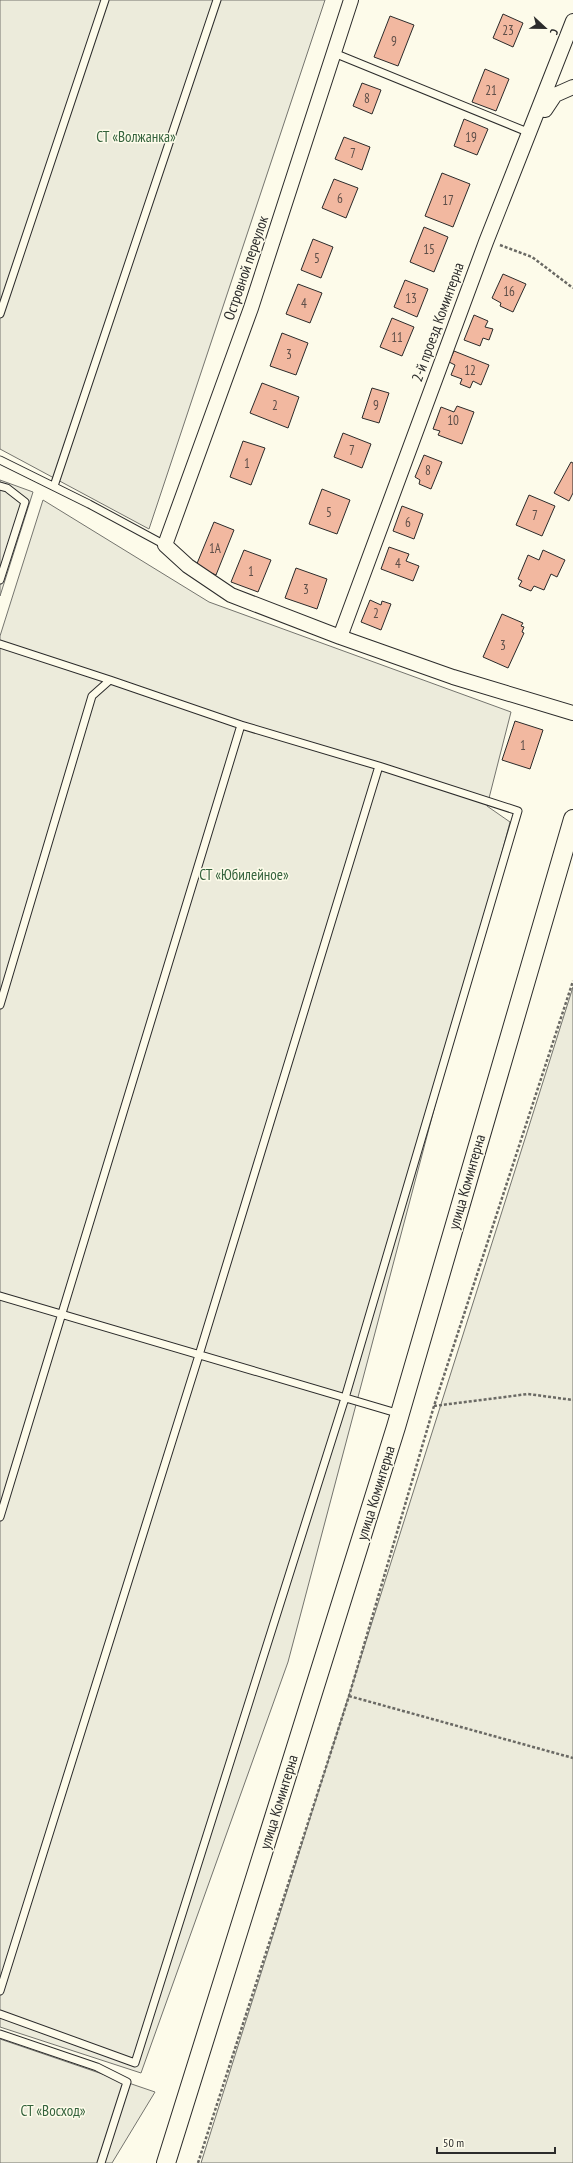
<svg xmlns="http://www.w3.org/2000/svg" width="573" height="2163" font-family="'PT Sans Narrow',sans-serif">
<rect width="100%" height="100%" fill="#fdfbea"/>
<path fill="#ecebdb" stroke="#74746e" d="M 0,0 L 325,0 L 149,529 L 0,449 Z
M 0,480 L 33,492 L 0,596 Z
M 43,500 L 209,602 L 511,712 L 487,806 L 510,822 L 288,1662 L 141,2073 L 0,2027 L 0,636 Z
M 573,987 L 573,2163 L 201,2163 Z
M 0,2039 L 155,2092 L 112,2163 L 0,2163 Z"/>
<path fill="#f2b8a0" stroke="#2b2b2b" d="M 503,14 L 523,23 L 513,47 L 493,38 Z
M 390,16 L 414,25 L 398,66 L 374,57 Z
M 485,69 L 509,79 L 496,111 L 472,102 Z
M 362,83 L 381,90 L 372,114 L 353,106 Z
M 464,119 L 488,129 L 477,155 L 454,146 Z
M 344,137 L 370,147 L 362,170 L 335,159 Z
M 442,173 L 470,184 L 453,227 L 425,216 Z
M 334,179 L 358,188 L 346,218 L 322,208 Z
M 424,227 L 448,237 L 434,272 L 410,262 Z
M 313,239 L 333,247 L 321,278 L 301,270 Z
M 503,274 L 526,284 L 513,312 L 500,306 L 501,303 L 492,298 Z
M 405,280 L 428,289 L 417,317 L 394,307 Z
M 298,284 L 322,293 L 310,323 L 286,314 Z
M 474,315 L 488,321 L 485,327 L 493,329 L 489,340 L 483,338 L 480,346 L 464,340 Z
M 392,318 L 414,327 L 402,356 L 380,347 Z
M 282,333 L 308,343 L 296,375 L 270,366 Z
M 454,351 L 489,365 L 481,385 L 473,381 L 470,388 L 460,384 L 462,379 L 451,375 L 455,365 L 449,362 Z
M 262,383 L 299,397 L 288,428 L 250,413 Z
M 372,388 L 389,393 L 379,423 L 362,418 Z
M 457,406 L 474,412 L 462,444 L 438,435 L 440,431 L 433,429 L 441,407 L 454,412 Z
M 343,433 L 371,444 L 362,468 L 334,457 Z
M 243,441 L 265,448 L 251,485 L 230,477 Z
M 424,455 L 442,462 L 431,489 L 419,484 L 420,480 L 415,477 Z
M 571,462 L 573,463 L 573,493 L 569,501 L 554,493 Z
M 322,489 L 350,500 L 337,534 L 309,524 Z
M 529,495 L 555,506 L 542,536 L 516,525 Z
M 402,506 L 423,514 L 414,539 L 393,531 Z
M 214,522 L 234,530 L 216,575 L 196,566 Z
M 389,547 L 409,554 L 406,561 L 419,566 L 413,581 L 381,569 Z
M 244,550 L 271,560 L 258,592 L 231,582 Z
M 543,550 L 565,560 L 557,577 L 551,574 L 544,590 L 534,586 L 531,591 L 519,586 L 522,581 L 518,579 L 528,555 L 539,560 Z
M 296,568 L 327,579 L 317,609 L 285,598 Z
M 370,600 L 381,605 L 382,601 L 391,604 L 381,630 L 361,622 Z
M 502,614 L 523,623 L 521,626 L 524,627 L 522,632 L 524,633 L 508,668 L 483,657 Z
M 515,721 L 543,730 L 530,769 L 502,760 Z"/>
<g fill="none" stroke-linecap="round" stroke-linejoin="round">
<g stroke="#2b2b2b" stroke-width="9">
<path id="service" d="M 334,53 L 530,133
M 0,314 L 105,0
M 0,460 L 89,504 L 165,545
M 0,486 L 7,488 L 25,502 L 0,580
M 54,486 L 217,0
M 0,644 L 110,680
M 0,1005 L 92,696 L 110,680 L 241,725 L 0,1517
M 0,1296 L 400,1414
M 0,1991 L 199,1355 L 379,766 L 241,725
M 0,2014 L 135,2063 L 345,1398 L 518,811 L 379,766
M 0,2034 L 97,2067 L 127,2082 L 101,2163"/>
</g>
<g stroke="#2b2b2b" stroke-width="16">
<path id="minor" d="M 351,0 L 251,308 L 165,545 L 188,566 L 231,595 L 340,637 L 453,677 L 573,713
M 545,110 L 555,95 L 573,87
M 340,637 L 486,242 L 573,21"/>
</g>
<g stroke="#2b2b2b" stroke-width="20">
<path id="tertiary" d="M 166,2163 L 396,1427 L 573,819"/>
</g>
<path stroke="#6a6964" stroke-width="2.5" stroke-dasharray="3 2" stroke-linecap="butt" d="M 500,245 L 532,257 L 573,288
M 434,1406 L 528,1394 L 573,1400
M 349,1696 L 573,1758
M 198,2163 L 349,1696 L 434,1406 L 573,981"/>
<use href="#service" stroke="#fdfbea" stroke-width="7"/>
<use href="#minor" stroke="#fdfbea" stroke-width="14"/>
<use href="#tertiary" stroke="#fdfbea" stroke-width="18"/>
</g>
<g text-anchor="middle" stroke-width="3" stroke-linejoin="round" paint-order="stroke">
<g font-size="13" fill="#5d4e48">
<text x="508" y="35">23</text>
<text x="394" y="46">9</text>
<text x="491" y="95">21</text>
<text x="367" y="103">8</text>
<text x="471" y="142">19</text>
<text x="353" y="158">7</text>
<text x="340" y="203">6</text>
<text x="448" y="205">17</text>
<text x="429" y="254">15</text>
<text x="317" y="263">5</text>
<text x="509" y="296">16</text>
<text x="411" y="303">13</text>
<text x="304" y="308">4</text>
<text x="397" y="342">11</text>
<text x="289" y="359">3</text>
<text x="470" y="375">12</text>
<text x="275" y="410">2</text>
<text x="376" y="410">9</text>
<text x="453" y="425">10</text>
<text x="352" y="455">7</text>
<text x="247" y="468">1</text>
<text x="428" y="475">8</text>
<text x="329" y="517">5</text>
<text x="535" y="520">7</text>
<text x="408" y="527">6</text>
<text x="215" y="553">1А</text>
<text x="398" y="568">4</text>
<text x="251" y="576">1</text>
<text x="306" y="594">3</text>
<text x="376" y="618">2</text>
<text x="503" y="650">3</text>
<text x="523" y="750">1</text>
</g>
<g font-size="15" fill="#34623c" stroke="#fdfbea">
<text x="136" y="142">СТ «Волжанка»</text>
<text x="244" y="880">СТ «Юбилейное»</text>
<text x="53" y="2116">СТ «Восход»</text>
</g>
<g font-size="15" fill="#2b2b2b" stroke="#fdfbea">
<text transform="translate(246 268) rotate(-71)" y="5">Островной переулок</text>
<text transform="translate(438 322) rotate(-70)" y="5">2-й проезд Коминтерна</text>
<text transform="translate(467 1182) rotate(-74)" y="5">улица Коминтерна</text>
<text transform="translate(376 1493) rotate(-73)" y="5">улица Коминтерна</text>
<text transform="translate(279 1802) rotate(-73)" y="5">улица Коминтерна</text>
</g>
</g>
<g transform="translate(545 28) rotate(112)" stroke="#fdfbea" stroke-width="3" paint-order="stroke">
<path d="M0-3L7 15L0 10L-7 15Z" fill="#2b2b2b"/>
<text y="-6" font-size="11" font-weight="bold" text-anchor="middle" fill="#2b2b2b">С</text>
</g>
<path d="M437 2147v6h118v-6" fill="none" stroke="#2b2b2b" stroke-width="2"/>
<text x="443" y="2147" font-size="12" fill="#2b2b2b" stroke="#fdfbea" stroke-width="3" paint-order="stroke">50 m</text>
</svg>
